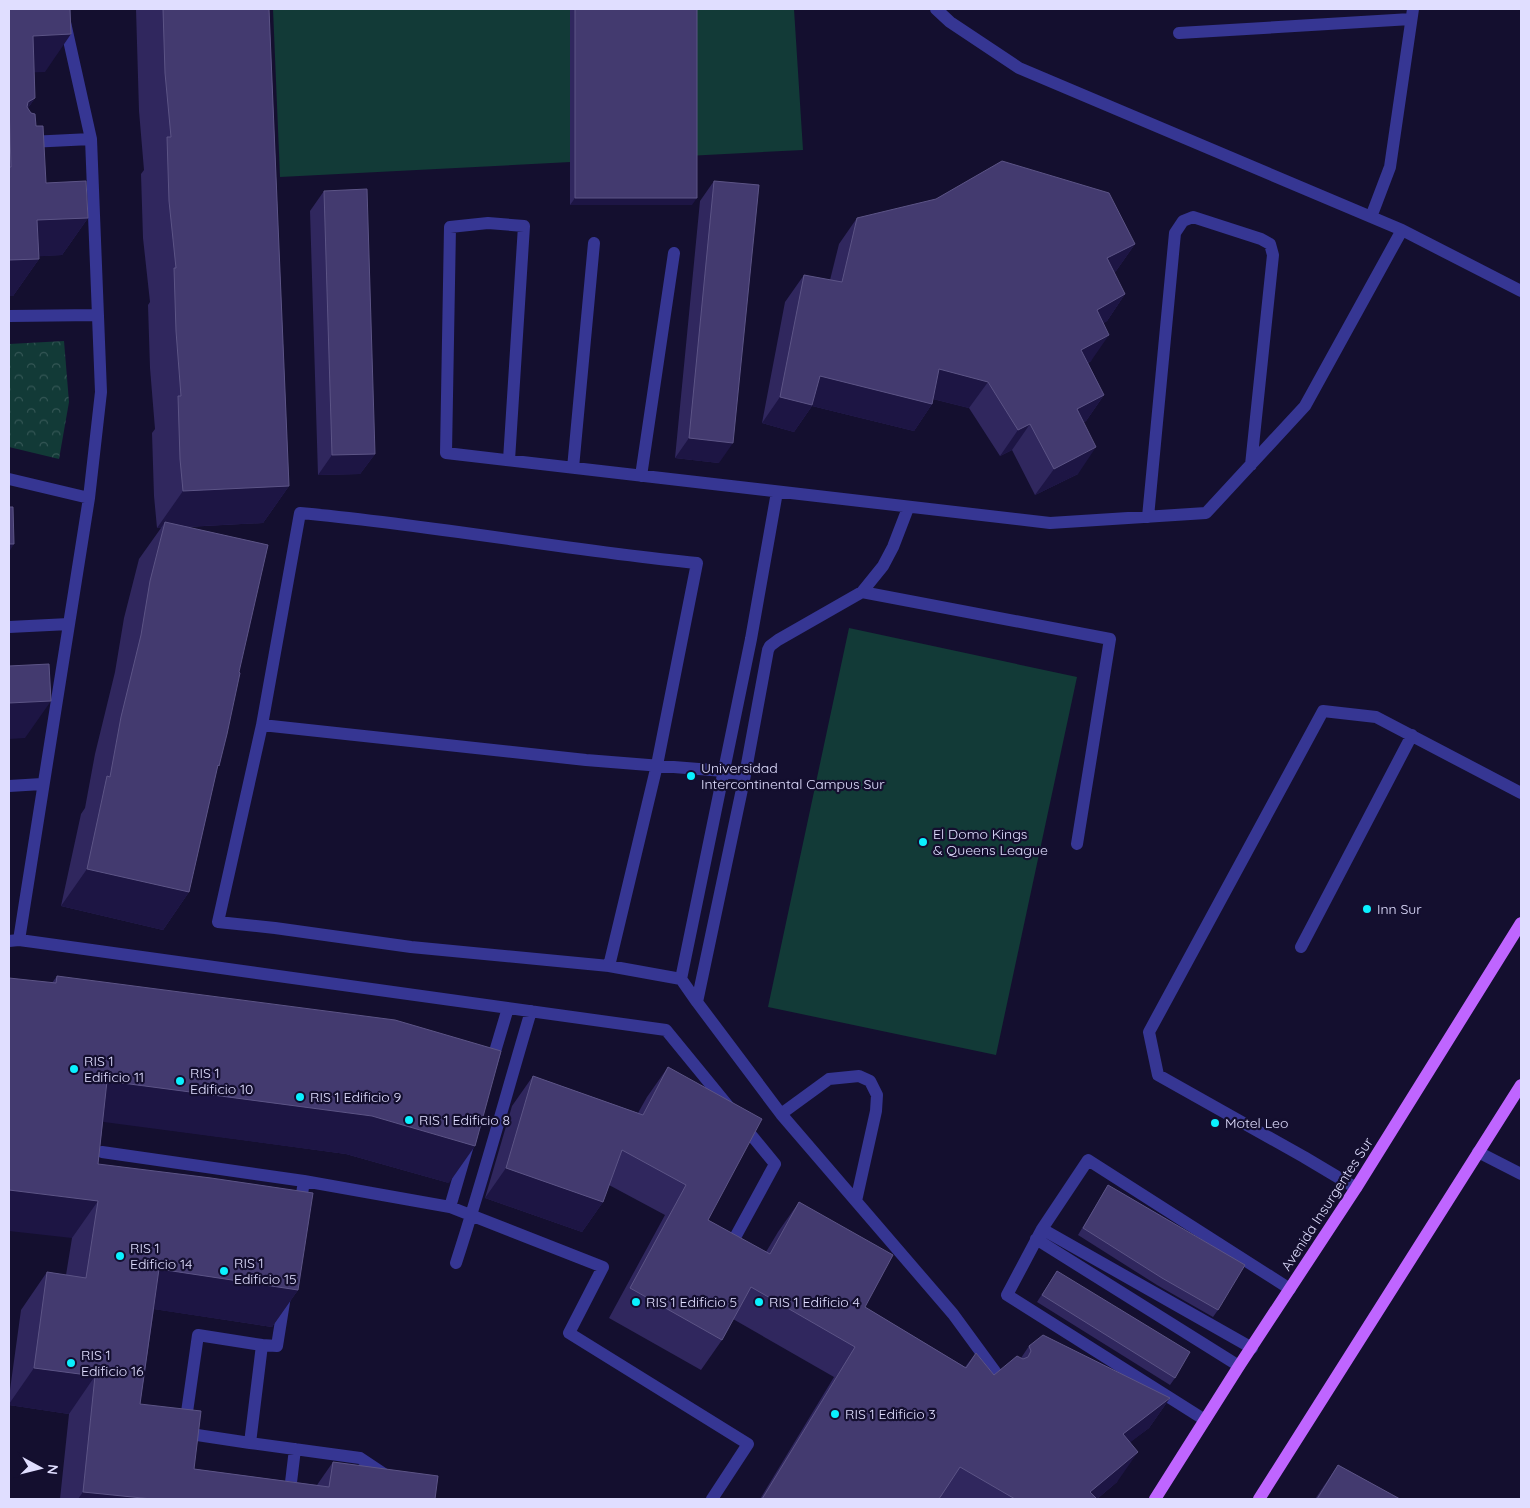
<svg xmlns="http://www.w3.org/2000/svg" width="1530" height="1508" font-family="Quicksand,sans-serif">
<defs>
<pattern id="park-crowns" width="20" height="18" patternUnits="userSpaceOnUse" patternTransform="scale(1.25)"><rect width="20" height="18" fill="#123a37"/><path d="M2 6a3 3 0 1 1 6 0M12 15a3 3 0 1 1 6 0" fill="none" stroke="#345655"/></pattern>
</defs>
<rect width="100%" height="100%" fill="#140f2f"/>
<path fill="url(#park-crowns)" d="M 64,341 L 69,402 L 59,459 L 9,447 L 9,344 Z"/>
<path fill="#123a37" d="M 273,9 L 794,9 L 803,150 L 280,177 Z
M 849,628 L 1077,677 L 996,1055 L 768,1007 Z"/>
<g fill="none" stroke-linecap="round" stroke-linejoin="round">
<path stroke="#363693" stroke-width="12" d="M 936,9 L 950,22 L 1019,68 L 1402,230
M 1179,33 L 1411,19
M 9,143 L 91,139
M 1371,217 L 1390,167 L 1413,9
M 9,316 L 98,315
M 509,460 L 524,226 L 488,223 L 450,227 L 446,453 L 1050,523 L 1206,513 L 1305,406 L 1402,230 L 1521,291
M 573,468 L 594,243
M 641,476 L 674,253
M 9,479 L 89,498
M 777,492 L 751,639 L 681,979 L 697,1002 L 745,775 L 768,650 L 770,646 L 778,640 L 862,592 L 883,566 L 893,547 L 908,508
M 1148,517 L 1175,233 L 1183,221 L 1193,217 L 1261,239 L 1270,244 L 1273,255 L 1251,465
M 862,592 L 1110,639 L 1077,844
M 9,627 L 69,624
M 262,725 L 586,760 L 724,771 L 745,775
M 9,786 L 42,784
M 19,940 L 89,498 L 101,392 L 91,139 L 62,9
M 9,941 L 19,940 L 34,942 L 666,1030 L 729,1107
M 1301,947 L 1412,735
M 609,966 L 657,765 L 697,563 C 565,550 433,525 300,513 L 262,725 L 218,922 L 275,928 L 411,947 L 609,966 L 681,979
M 697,1002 L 781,1114 L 953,1314 L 1002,1381
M 491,1065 L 508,1008
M 781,1114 L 829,1079 L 859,1076 L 870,1081 L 877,1095 L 876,1111 L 856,1201
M 102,1152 L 304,1181
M 1478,1152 L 1521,1174
M 1356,1188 L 1304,1157 L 1158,1075 L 1149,1032 L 1323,711 L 1376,717 L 1521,793
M 300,1207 L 304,1181 L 450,1207 L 468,1145
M 450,1207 L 603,1267 L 569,1333 L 748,1444 L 712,1499
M 1042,1229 L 1252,1348
M 1036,1239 L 1239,1366
M 732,1243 L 775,1164 L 743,1125
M 456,1263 C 483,1180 506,1095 531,1011
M 285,1296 L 277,1346 L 262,1345 L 250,1443 L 360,1458 L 387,1476
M 1205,1420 L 1007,1295 L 1042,1229 L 1088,1160 L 1290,1289
M 250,1443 L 184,1433 L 198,1335 L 262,1345
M 289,1499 L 295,1449"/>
<path stroke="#bf65ff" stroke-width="12" d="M 1155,1499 L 1239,1366 L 1356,1188 L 1521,923
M 1259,1499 L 1521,1085"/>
</g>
<path fill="#30275e" d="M 9,9 L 45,72 L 34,72 L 35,98 L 28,108 L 36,126 L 46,183 L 88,218 L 62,255 L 39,256 L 39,259 L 13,296 L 9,296 Z
M 136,9 L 269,9 L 289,486 L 263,523 L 186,527 L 217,769 L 189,892 L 163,930 L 61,906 L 81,814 L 85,808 L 95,754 L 115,672 L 124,618 L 139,559 L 161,528 L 157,528 L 154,496 L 152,433 L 155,429 L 150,368 L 148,305 L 150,302 L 143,238 L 141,174 L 144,170 L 139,111 Z
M 570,9 L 697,9 L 692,205 L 570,205 Z
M 714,181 L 719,463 L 675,458 L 700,201 Z
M 324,191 L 375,454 L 360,474 L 318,475 L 310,211 Z
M 857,218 L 1135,244 L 1116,271 L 1114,272 L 1125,294 L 1107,321 L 1103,323 L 1091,361 L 1088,363 L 1104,395 L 1086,421 L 1084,422 L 1078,474 L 1035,495 L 1012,450 L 1000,456 L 969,408 L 933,399 L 932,404 L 914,431 L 812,406 L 794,432 L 762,423 L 785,302 L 804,275 L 830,280 L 839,244 Z
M 57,976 L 449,1183 L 346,1154 L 103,1121 L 98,1164 L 298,1290 L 272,1327 L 154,1309 L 140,1404 L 194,1469 L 317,1485 L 333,1462 L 435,1499 L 60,1499 L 69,1414 L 9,1405 L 9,1397 L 21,1310 L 47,1272 L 66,1275 L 72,1238 L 52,983 Z
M 668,1067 L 708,1220 L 766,1252 L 778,1232 L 799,1202 L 865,1307 L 965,1367 L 976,1353 L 994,1375 L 1021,1358 L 1029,1346 L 1170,1398 L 1149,1428 L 1130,1442 L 1117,1482 L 1097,1499 L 943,1499 L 940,1497 L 939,1499 L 760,1499 L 834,1377 L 733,1319 L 722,1340 L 701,1370 L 609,1318 L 665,1215 L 609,1185 L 603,1202 L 582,1232 L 485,1198 L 512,1106 L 533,1076 L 638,1113 L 647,1097 Z
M 1108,1185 L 1218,1310 L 1213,1317 L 1157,1285 L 1078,1235 Z
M 1057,1271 L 1175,1378 L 1170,1385 L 1037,1302 Z
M 1338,1465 L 1400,1499 L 1315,1499 Z"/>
<path fill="#1d1544" d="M 99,9 L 131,9 L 97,10 Z
M 71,34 L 45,72 L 9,73 L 33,36 Z
M 35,98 L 10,133 L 28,102 Z
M 575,198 L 697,198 L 692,205 L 570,205 Z
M 88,218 L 62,255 L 11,258 L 37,220 Z
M 1135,244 L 1116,271 L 1088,285 L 1107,258 Z
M 39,259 L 13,296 L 9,296 L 9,260 Z
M 1125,294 L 1107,321 L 1078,336 L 1097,310 Z
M 1109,335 L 1091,361 L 1062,376 L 1081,350 Z
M 939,369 L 988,382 L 969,408 L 921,396 Z
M 820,376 L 932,404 L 914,431 L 812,406 L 794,432 L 762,423 L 780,397 Z
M 1104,395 L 1086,421 L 1058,435 L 1077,409 Z
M 1030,424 L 1012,450 L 1000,456 L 1018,430 Z
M 689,438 L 733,443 L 719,463 L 675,458 Z
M 1096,447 L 1078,474 L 1035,495 L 1054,469 Z
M 375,454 L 360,474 L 318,475 L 332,455 Z
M 289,486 L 263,523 L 163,528 L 165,522 L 161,528 L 157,528 L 183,491 Z
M 9,544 L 14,544 L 9,552 Z
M 51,701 L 25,738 L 9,739 L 9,703 Z
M 87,869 L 189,892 L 163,930 L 61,906 Z
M 107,1081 L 372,1116 L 475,1146 L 449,1183 L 346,1154 L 81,1119 Z
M 506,1168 L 603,1202 L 582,1232 L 485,1198 Z
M 9,1190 L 98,1201 L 72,1238 L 9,1231 Z
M 159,1269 L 298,1290 L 272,1327 L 133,1306 Z
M 34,1368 L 95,1376 L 69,1414 L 9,1405 L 9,1404 Z
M 1170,1398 L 1149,1428 L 1102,1464 L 1123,1434 Z
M 1138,1452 L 1117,1482 L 1097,1499 L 1090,1492 Z
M 83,1492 L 152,1499 L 78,1499 Z"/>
<path fill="#433a6f" stroke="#5c5486" d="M 9,9 L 70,9 L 71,34 L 33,36 L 35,98 L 28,102 L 27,107 L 31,113 L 35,114 L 36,126 L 43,126 L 46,183 L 86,181 L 88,218 L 37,220 L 39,259 L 9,260 L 9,167 L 11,167 L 9,103 Z
M 163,9 L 269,9 L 289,486 L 183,491 L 180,459 L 178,396 L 181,396 L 176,331 L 174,268 L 176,268 L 169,201 L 167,137 L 171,137 L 165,73 Z
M 575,9 L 697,9 L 697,198 L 575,198 Z
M 1002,161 L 1109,193 L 1135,244 L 1107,258 L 1125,294 L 1097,310 L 1109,335 L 1081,350 L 1104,395 L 1077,409 L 1096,447 L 1054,469 L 1030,424 L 1018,430 L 988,382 L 939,369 L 932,404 L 820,376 L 812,405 L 780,397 L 804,275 L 842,282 L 857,218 L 936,199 Z
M 714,181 L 759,185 L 733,443 L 689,438 Z
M 367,189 L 375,454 L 332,455 L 324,191 Z
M 9,507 L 13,507 L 14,544 L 9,544 Z
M 165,522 L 268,545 L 239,672 L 240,673 L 227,734 L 219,766 L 218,765 L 189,892 L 87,869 L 107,776 L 110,777 L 121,717 L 141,635 L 150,581 Z
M 49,664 L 51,701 L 9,703 L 9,666 Z
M 57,976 L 395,1020 L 501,1051 L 475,1146 L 372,1116 L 107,1081 L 98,1164 L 211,1178 L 313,1193 L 298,1290 L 159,1269 L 140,1404 L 201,1411 L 194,1469 L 329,1487 L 333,1462 L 438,1476 L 435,1499 L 152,1499 L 83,1492 L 95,1376 L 34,1368 L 47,1272 L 86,1278 L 98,1201 L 9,1190 L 9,978 L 56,983 Z
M 668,1067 L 762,1119 L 708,1220 L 770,1254 L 799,1202 L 893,1255 L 865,1307 L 966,1368 L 976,1353 L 994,1375 L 1017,1356 L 1023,1359 L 1028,1357 L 1031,1351 L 1029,1346 L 1043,1335 L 1170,1398 L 1123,1434 L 1138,1452 L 1090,1492 L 1097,1499 L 1015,1499 L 960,1467 L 939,1499 L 762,1499 L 855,1347 L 751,1287 L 722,1340 L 630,1288 L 686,1185 L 622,1150 L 603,1202 L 506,1168 L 533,1076 L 643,1115 Z
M 1108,1185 L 1245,1265 L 1218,1310 L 1162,1278 L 1083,1228 Z
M 1057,1271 L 1190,1352 L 1175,1378 L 1042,1295 Z
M 1338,1465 L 1400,1499 L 1317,1499 Z"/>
<g fill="#0af1ff" stroke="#140f2f" stroke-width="2">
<circle cx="691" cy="776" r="5"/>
<circle cx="923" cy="842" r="5"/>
<circle cx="1367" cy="909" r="5"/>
<circle cx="74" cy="1069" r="5"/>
<circle cx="180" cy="1081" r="5"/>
<circle cx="300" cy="1097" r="5"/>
<circle cx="409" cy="1120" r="5"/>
<circle cx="1215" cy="1123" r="5"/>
<circle cx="120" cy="1256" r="5"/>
<circle cx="224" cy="1271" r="5"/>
<circle cx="636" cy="1302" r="5"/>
<circle cx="759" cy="1302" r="5"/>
<circle cx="71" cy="1363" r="5"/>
<circle cx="835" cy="1414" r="5"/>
</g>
<g text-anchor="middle" stroke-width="4.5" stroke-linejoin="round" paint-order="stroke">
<g font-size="14" fill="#e0deff" stroke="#140f2f" text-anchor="start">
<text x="701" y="773">Universidad<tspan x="701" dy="16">Intercontinental Campus Sur</tspan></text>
<text x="933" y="839">El Domo Kings<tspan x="933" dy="16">&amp; Queens League</tspan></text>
<text x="1377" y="914">Inn Sur</text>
<text x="84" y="1066">RIS 1<tspan x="84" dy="16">Edificio 11</tspan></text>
<text x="190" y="1078">RIS 1<tspan x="190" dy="16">Edificio 10</tspan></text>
<text x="310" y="1102">RIS 1 Edificio 9</text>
<text x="419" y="1125">RIS 1 Edificio 8</text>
<text x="1225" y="1128">Motel Leo</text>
<text x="130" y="1253">RIS 1<tspan x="130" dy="16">Edificio 14</tspan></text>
<text x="234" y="1268">RIS 1<tspan x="234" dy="16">Edificio 15</tspan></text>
<text x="646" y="1307">RIS 1 Edificio 5</text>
<text x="769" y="1307">RIS 1 Edificio 4</text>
<text x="81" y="1360">RIS 1<tspan x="81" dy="16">Edificio 16</tspan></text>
<text x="845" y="1419">RIS 1 Edificio 3</text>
</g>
<g font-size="14" fill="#e0deff" stroke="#140f2f">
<text transform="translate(1327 1204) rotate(-57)" y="5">Avenida Insurgentes Sur</text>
</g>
</g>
<rect width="1530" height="1508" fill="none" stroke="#e0deff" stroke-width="20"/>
<g transform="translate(40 1468) rotate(97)" stroke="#140f2f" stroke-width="4" paint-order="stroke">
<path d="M0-4L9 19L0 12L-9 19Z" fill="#e0deff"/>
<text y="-8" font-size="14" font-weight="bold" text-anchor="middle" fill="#e0deff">N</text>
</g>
</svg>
